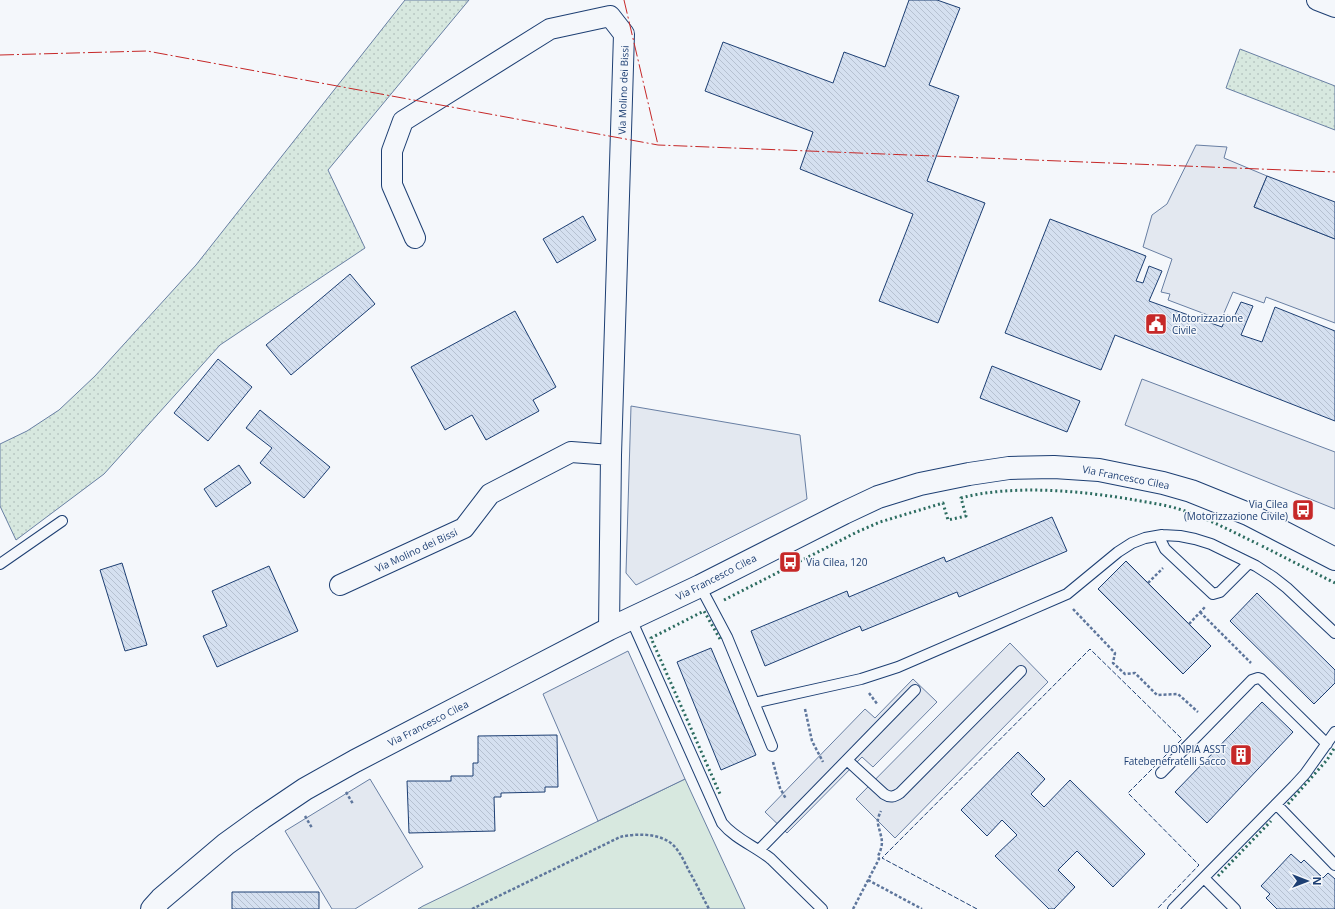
<svg xmlns="http://www.w3.org/2000/svg" width="1335" height="909" font-family="'Open Sans',sans-serif">
<defs>
<pattern id="grass-dots" width="8" height="8" patternUnits="userSpaceOnUse"><rect width="8" height="8" fill="#d7e8df"/><path d="M2 2h.1M6 6h.1" fill="none" stroke="#b8c8c3" stroke-width="1.8" stroke-linecap="round"/></pattern>
<pattern id="building-back-hatch" width="6" height="6" patternUnits="userSpaceOnUse"><rect width="6" height="6" fill="#d5e0f0"/><path d="M-1 5l2 2M0 0l6 6M5-1l2 2" fill="none" stroke="#b6c1d1"/></pattern>
</defs>
<rect width="100%" height="100%" fill="#f4f7fb"/>
<path fill="url(#grass-dots)" stroke="#687fa3" d="M 405,0 L 469,0 L 328,170 L 365,248 L 220,345 L 104,474 L 16,540 L 0,506 L 0,444 L 27,431 L 59,410 L 95,376 L 196,265 Z
M 1240,49 L 1335,86 L 1335,130 L 1226,88 Z"/>
<path fill="#d7e8df" stroke="#687fa3" d="M 685,779 L 745,909 L 418,909 L 423,906 Z"/>
<path fill="#e3e8f0" stroke="#687fa3" d="M 1196,145 L 1227,147 L 1224,158 L 1267,176 L 1254,207 L 1335,239 L 1335,323 L 1266,297 L 1264,303 L 1233,292 L 1221,320 L 1168,300 L 1170,294 L 1161,292 L 1172,259 L 1143,247 L 1152,215 L 1167,204 Z
M 1142,379 L 1335,452 L 1335,509 L 1125,425 Z
M 631,406 L 800,435 L 807,499 L 636,585 L 626,573 Z
M 1010,643 L 1048,682 L 895,838 L 856,799 Z
M 628,651 L 685,779 L 598,821 L 543,694 Z
M 913,679 L 937,702 L 873,767 L 862,757 L 787,833 L 765,812 L 865,709 L 875,718 Z
M 370,779 L 423,867 L 355,909 L 332,909 L 285,831 Z"/>
<path fill="url(#building-back-hatch)" stroke="#1d3f73" d="M 909,0 L 937,0 L 960,8 L 929,85 L 959,96 L 927,181 L 985,203 L 938,323 L 879,301 L 913,214 L 800,169 L 813,132 L 705,91 L 723,42 L 833,83 L 844,52 L 885,67 Z
M 1267,176 L 1335,202 L 1335,239 L 1254,207 Z
M 583,216 L 596,240 L 557,263 L 543,239 Z
M 1050,219 L 1146,256 L 1136,281 L 1143,283 L 1149,266 L 1162,271 L 1149,301 L 1222,327 L 1227,315 L 1234,317 L 1241,302 L 1253,306 L 1241,335 L 1262,342 L 1275,307 L 1335,331 L 1335,421 L 1115,335 L 1101,370 L 1005,333 Z
M 350,274 L 375,304 L 291,375 L 266,345 Z
M 515,311 L 556,387 L 533,400 L 539,411 L 486,440 L 472,415 L 445,430 L 411,367 Z
M 218,359 L 252,387 L 208,441 L 174,413 Z
M 992,366 L 1080,401 L 1067,432 L 980,398 Z
M 260,410 L 330,467 L 304,498 L 260,463 L 272,448 L 246,428 Z
M 239,465 L 251,483 L 216,507 L 204,489 Z
M 1052,517 L 1067,551 L 959,597 L 957,592 L 862,631 L 860,626 L 765,666 L 751,631 L 847,591 L 849,597 L 944,557 L 946,562 Z
M 1126,561 L 1211,646 L 1183,674 L 1098,589 Z
M 122,563 L 147,645 L 125,651 L 100,570 Z
M 269,566 L 298,631 L 217,667 L 203,636 L 227,626 L 212,591 Z
M 1257,593 L 1335,670 L 1335,683 L 1314,704 L 1230,621 Z
M 711,648 L 756,755 L 721,770 L 677,662 Z
M 1262,702 L 1293,732 L 1207,823 L 1175,792 Z
M 557,735 L 558,787 L 545,787 L 545,792 L 501,793 L 501,797 L 494,797 L 495,831 L 409,833 L 407,781 L 451,781 L 451,776 L 473,776 L 473,763 L 478,763 L 478,736 Z
M 1018,752 L 1045,779 L 1031,794 L 1044,807 L 1070,780 L 1145,854 L 1113,887 L 1077,851 L 1058,870 L 1075,887 L 1054,909 L 1049,909 L 995,856 L 1017,835 L 1002,820 L 987,836 L 961,810 Z
M 1291,854 L 1301,863 L 1304,860 L 1323,878 L 1328,873 L 1335,879 L 1335,909 L 1277,909 L 1266,898 L 1270,894 L 1261,886 Z
M 232,892 L 319,892 L 319,909 L 232,909 Z"/>
<g fill="none" stroke-linecap="round" stroke-linejoin="round">
<g stroke="#1d3f73" stroke-width="12">
<path id="service" d="M 1162,535 L 1161,541 L 1165,549 L 1213,594 L 1220,592 L 1249,563
M 0,564 L 62,521
M 700,586 L 727,637 L 772,746
M 631,619 L 722,823 C 735,839 755,846 771,859 L 822,909
M 754,703 L 861,679 L 898,667 L 1067,594 L 1118,552 L 1132,543 L 1145,538 L 1162,535 L 1180,536 L 1195,539 L 1211,544 L 1256,566 L 1273,577 L 1287,588 L 1335,633
M 847,760 L 884,794 C 890,798 894,797 900,793 L 1021,671
M 1161,773 L 1252,680 L 1258,678 L 1261,679 L 1327,744
M 1277,805 L 1335,865
M 759,850 L 915,690
M 1204,878 L 1235,909
M 1173,909 L 1294,786 L 1305,774 L 1335,732"/>
</g>
<g stroke="#1d3f73" stroke-width="22">
<path id="minor" d="M 1317,0 L 1335,7
M 415,238 L 392,185 L 392,151 L 403,121 L 550,29 L 610,16 L 624,34 L 611,455 L 609,629
M 340,585 L 464,528 L 490,494 L 571,452 L 611,455"/>
</g>
<g stroke="#1d3f73" stroke-width="24">
<path id="tertiary" d="M 152,909 L 161,899 L 226,844 L 262,818 L 305,789 L 355,761 L 609,629 L 700,586 L 844,513 L 878,497 L 920,484 L 969,474 L 1009,468 L 1054,467 L 1099,470 L 1163,483 L 1191,491 L 1248,514 L 1335,559"/>
</g>
<path stroke="#5e769c" stroke-width="2.5" stroke-dasharray="3 2" stroke-linecap="butt" d="M 1148,583 L 1163,568
M 1073,609 L 1115,653 L 1113,663 L 1125,674 L 1135,673 L 1157,695 L 1178,694 L 1198,712
M 1200,612 L 1251,663
M 1189,624 L 1205,607
M 869,693 L 878,705
M 805,709 L 812,741 L 823,762
M 773,762 L 780,788 L 786,799
M 346,792 L 353,804
M 305,816 L 312,828
M 868,880 L 922,909
M 472,909 L 620,837 C 637,833 663,833 675,847 C 681,854 685,863 689,871 C 696,883 702,896 709,909
M 853,909 L 879,859 L 878,856 C 885,842 881,838 878,824 C 877,820 879,815 881,811"/>
<use href="#service" stroke="#f4f7fb" stroke-width="10"/>
<use href="#minor" stroke="#f4f7fb" stroke-width="20"/>
<use href="#tertiary" stroke="#f4f7fb" stroke-width="22"/>
<path stroke="#2c6c60" stroke-width="3" stroke-dasharray="2 3" stroke-linecap="butt" d="M 1262,546 L 1335,583
M 724,600 L 857,532 L 880,522 L 943,503 L 948,520 L 966,516 L 961,498 C 1013,484 1083,491 1135,500 C 1151,503 1167,505 1182,510 C 1209,519 1233,532 1258,544
M 720,639 L 704,611 L 651,638 L 720,794
M 1288,804 L 1327,760 L 1335,747
M 1218,876 L 1271,821"/>
<path stroke="#1d3f73" stroke-width="1" stroke-dasharray="5 2" stroke-linecap="butt" d="M 977,909 L 882,858 L 1090,649 L 1182,739 L 1128,793 L 1199,865 L 1157,909"/>
<path stroke="#c62828" stroke-width="1" stroke-dasharray="14 3 2 3" stroke-linecap="butt" d="M 624,0 L 658,145
M 0,55 L 147,51 L 658,145 L 1335,172"/>
</g>
<defs>
<g id="civic-square" transform="scale(1.15)"><rect x="-9" y="-9" width="18" height="18" rx="4" fill="#c62828" stroke="#f4f7fb"/><path d="M-.6-6.5H3V-4.5H.6V-3L4-1V1h2V6H-6V1h2V-1L-.6-3ZM-1.2 2.5V6h2.4V2.5Z" fill="#fff"/></g>
<g id="bus-square" transform="scale(1.15)"><rect x="-9" y="-9" width="18" height="18" rx="4" fill="#c62828" stroke="#f4f7fb"/><path d="M-5-6H5V4H4V6H2V4H-2V6H-4V4H-5ZM-3.5-4V0h7V-4ZM-3.5 1.2v1.5H-2V1.2ZM2 1.2v1.5H3.5V1.2Z" fill="#fff"/></g>
<g id="building-square" transform="scale(1.15)"><rect x="-9" y="-9" width="18" height="18" rx="4" fill="#c62828" stroke="#f4f7fb"/><path d="M-4-6H4V6H1V3H-1V6H-4ZM-2.5-4.3h1.7v1.8h-1.7ZM.8-4.3h1.7v1.8H.8ZM-2.5-1h1.7V.8h-1.7ZM.8-1h1.7V.8H.8Z" fill="#fff"/></g>
</defs>
<g fill-rule="evenodd">
<use href="#civic-square" x="1156" y="324"/>
<use href="#bus-square" x="1303" y="510"/>
<use href="#bus-square" x="790" y="562"/>
<use href="#building-square" x="1241" y="755"/>
</g>
<g text-anchor="middle" stroke-width="3" stroke-linejoin="round" paint-order="stroke">
<g font-size="10" fill="#1d3f73" stroke="#f4f7fb">
<text transform="translate(623 90) rotate(-88)" y="4">Via Molino dei Bissi</text>
<text transform="translate(1126 477) rotate(11)" y="4">Via Francesco Cilea</text>
<text transform="translate(416 550) rotate(-25)" y="4">Via Molino dei Bissi</text>
<text transform="translate(716 577) rotate(-27)" y="4">Via Francesco Cilea</text>
<text transform="translate(428 723) rotate(-27)" y="4">Via Francesco Cilea</text>
</g>
<g font-size="10" fill="#1d3f73" stroke="#f4f7fb" text-anchor="start">
<text x="1172" y="322">Motorizzazione<tspan x="1172" dy="12">Civile</tspan></text>
<text x="1288" y="508" text-anchor="end">Via Cilea<tspan x="1288" dy="12">(Motorizzazione Civile)</tspan></text>
<text x="806" y="566">Via Cilea, 120</text>
<text x="1226" y="753" text-anchor="end">UONPIA ASST<tspan x="1226" dy="12">Fatebenefratelli Sacco</tspan></text>
</g>
</g>
<g transform="translate(1307 881) rotate(90)" stroke="#f4f7fb" stroke-width="3" paint-order="stroke">
<path d="M0-3L7 15L0 10L-7 15Z" fill="#1d3f73"/>
<text y="-6" font-size="11" font-weight="bold" text-anchor="middle" fill="#1d3f73">N</text>
</g>
</svg>
